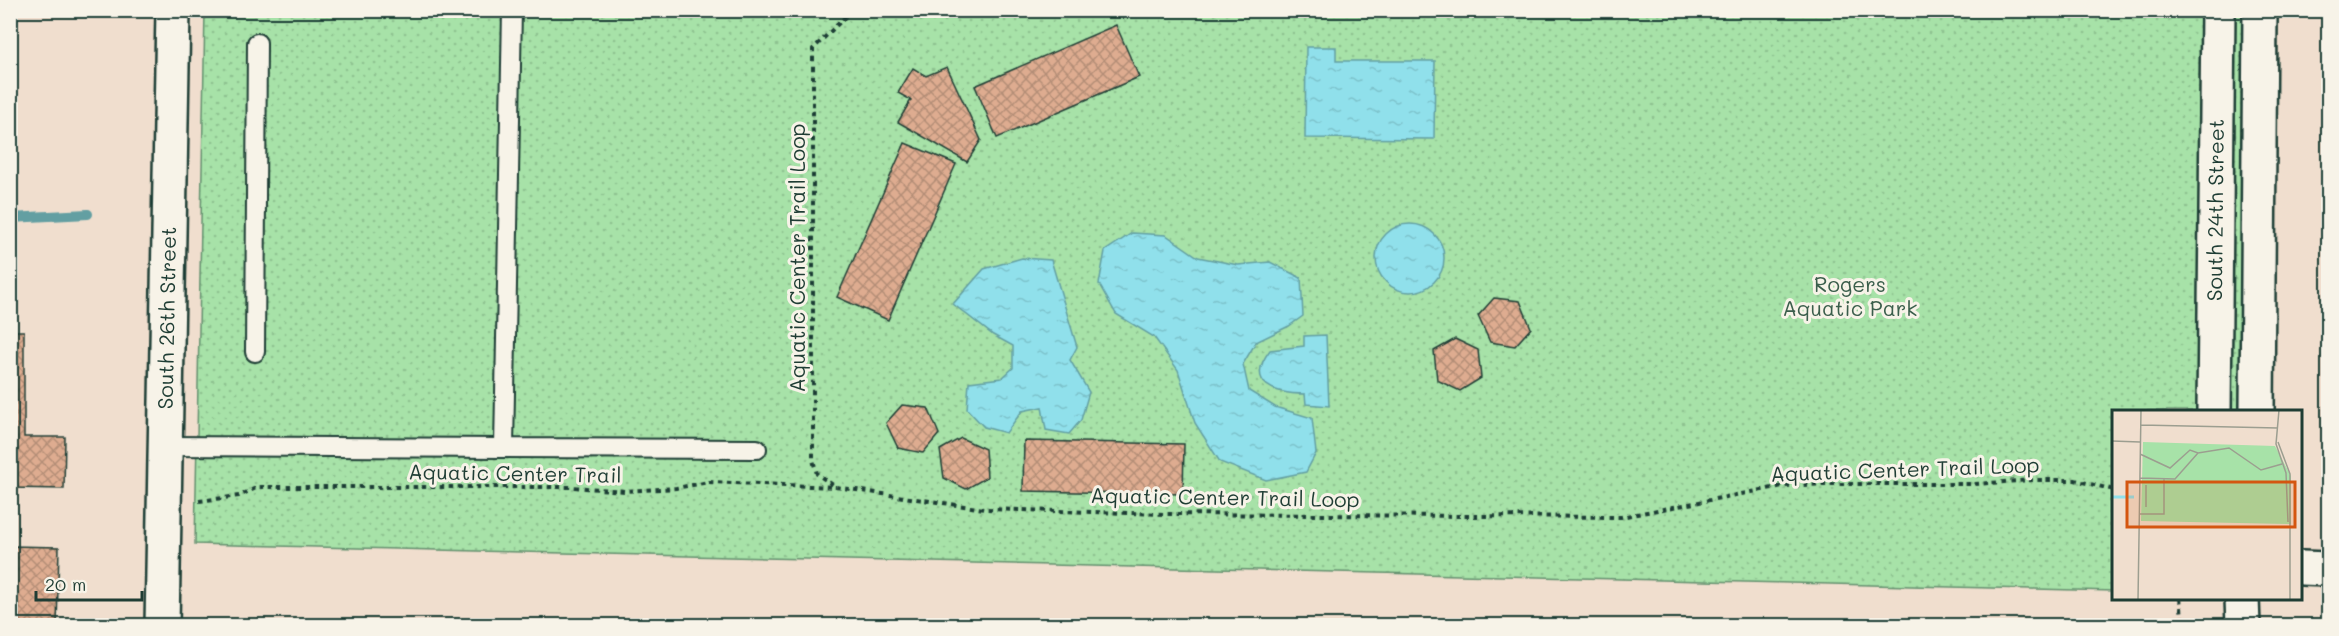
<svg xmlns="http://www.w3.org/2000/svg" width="2339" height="636" font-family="Mali,sans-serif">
<defs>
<pattern id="park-dots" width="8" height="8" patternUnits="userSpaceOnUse" patternTransform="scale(1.5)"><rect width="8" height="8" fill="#a7e2a8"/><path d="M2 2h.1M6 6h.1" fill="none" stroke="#8fc391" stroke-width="1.8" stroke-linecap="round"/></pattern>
<pattern id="water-ripples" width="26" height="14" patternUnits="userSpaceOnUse" patternTransform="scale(1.5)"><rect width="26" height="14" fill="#90e0eb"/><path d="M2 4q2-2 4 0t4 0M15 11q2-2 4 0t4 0" fill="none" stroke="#7cc1ca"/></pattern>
<pattern id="building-cross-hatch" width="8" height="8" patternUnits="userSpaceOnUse" patternTransform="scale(1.5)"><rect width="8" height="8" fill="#deac90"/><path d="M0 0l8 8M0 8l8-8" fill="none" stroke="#b38d76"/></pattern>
</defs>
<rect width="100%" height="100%" fill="#f0dece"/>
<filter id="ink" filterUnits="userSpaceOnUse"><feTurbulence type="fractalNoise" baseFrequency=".0167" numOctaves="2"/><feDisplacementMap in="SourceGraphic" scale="12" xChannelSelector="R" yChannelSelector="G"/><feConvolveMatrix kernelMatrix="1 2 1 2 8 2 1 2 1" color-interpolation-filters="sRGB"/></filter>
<g filter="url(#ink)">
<path fill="url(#park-dots)" stroke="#63906e" stroke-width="1.5" d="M 205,11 L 2278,11 L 2273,411 L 2114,411 L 2114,591 L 195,544 Z"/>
<path fill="url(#water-ripples)" stroke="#639fa2" stroke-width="1.5" d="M 1306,47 L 1336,47 L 1336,61 L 1435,61 L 1434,139 L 1305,138 Z
M1376 258a34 34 0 1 1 68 0a34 34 0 1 1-68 0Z
M 1132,233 L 1166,235 L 1198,257 L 1238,265 L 1270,262 L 1301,278 L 1303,316 L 1289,326 L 1256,342 L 1243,364 L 1249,391 L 1275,407 L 1312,418 L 1316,453 L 1306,472 L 1266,480 L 1220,462 L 1195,423 L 1178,370 L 1154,337 L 1116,314 L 1099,284 L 1105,251 Z
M 1022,258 L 1051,260 L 1077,347 L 1070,360 L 1089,392 L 1081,420 L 1069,434 L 1046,430 L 1042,407 L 1022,411 L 1006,433 L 984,427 L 967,409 L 969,382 L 1002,378 L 1013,368 L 1013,346 L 993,335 L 953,304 L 984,269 Z
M 1326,335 L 1329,406 L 1306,404 L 1305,394 C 1276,394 1244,385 1270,350 L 1304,346 L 1304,336 Z"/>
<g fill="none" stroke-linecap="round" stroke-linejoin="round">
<path stroke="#639fa2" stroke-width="10" d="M 10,218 L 88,214"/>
</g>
<path fill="url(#building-cross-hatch)" stroke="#1f3d34" stroke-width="1.5" d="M 1116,25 L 1139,77 L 997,138 L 975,86 Z
M 947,67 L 981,140 L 967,162 L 898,122 L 911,100 L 898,93 L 913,68 L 926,76 Z
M 905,143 L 956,164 L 888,320 L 837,297 Z
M 1494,298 L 1520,301 L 1531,328 L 1515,346 L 1490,342 L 1478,316 Z
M 10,331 L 24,331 L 24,437 L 65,437 L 64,489 L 10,488 Z
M 1455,339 L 1478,350 L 1481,378 L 1460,391 L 1437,380 L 1434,351 Z
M 902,405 L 928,408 L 939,434 L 923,453 L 898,448 L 886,423 Z
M 961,438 L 985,449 L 987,477 L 966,489 L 944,478 L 940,450 Z
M 1024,441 L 1184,444 L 1183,494 L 1023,491 Z
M 10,546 L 59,547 L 57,626 L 10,626 Z"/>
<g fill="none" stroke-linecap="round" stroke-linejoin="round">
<g stroke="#1f3d34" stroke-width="22">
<path id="lane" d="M 255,352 L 257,43
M 165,446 L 504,448 L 512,10
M 504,448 L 757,449"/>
</g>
<g stroke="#1f3d34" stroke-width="38">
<g id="street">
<path id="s1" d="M 2214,411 L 2218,10"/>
<path d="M 2257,411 L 2260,10"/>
<path d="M 2302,568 L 2328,569"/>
<path d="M 2242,598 L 2243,626"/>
</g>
</g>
<g stroke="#1f3d34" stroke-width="38">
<g id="secondary">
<path id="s2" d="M 162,626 L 173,10"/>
</g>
</g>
<path stroke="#1f3d34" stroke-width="4" stroke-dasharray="4.5 4.5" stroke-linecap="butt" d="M 852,10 L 813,49 L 813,460 L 817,474 L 836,487 L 984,509 L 1166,514 L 1621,517 L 1783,486 L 1827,484 L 1975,484 L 2032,480 L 2075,480 L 2114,490
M 199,501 L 239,496 L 258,487 L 573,487 L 625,491 L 676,488 L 709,482 L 836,487
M 2180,598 L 2183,626"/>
<use href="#lane" stroke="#f7f3e8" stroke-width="18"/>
<use href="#street" stroke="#f7f3e8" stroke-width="33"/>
<use href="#secondary" stroke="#f7f3e8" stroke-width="33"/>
</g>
</g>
<g text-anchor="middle" stroke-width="6" stroke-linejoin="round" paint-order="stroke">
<g font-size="21" fill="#1f3d34" stroke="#f7f3e8">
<text dy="7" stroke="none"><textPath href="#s1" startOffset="201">South 24th Street</textPath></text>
<text transform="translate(798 258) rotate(-90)" y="7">Aquatic Center Trail Loop</text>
<text dy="7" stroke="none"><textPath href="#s2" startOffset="308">South 26th Street</textPath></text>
<text transform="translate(1905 470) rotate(-2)" y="7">Aquatic Center Trail Loop</text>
<text transform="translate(515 474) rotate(1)" y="7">Aquatic Center Trail</text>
<text transform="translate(1225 498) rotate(1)" y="7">Aquatic Center Trail Loop</text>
</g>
<g font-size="21" fill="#3a5e4b" stroke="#f7f3e8">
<text x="1850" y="292">Rogers<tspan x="1850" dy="24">Aquatic Park</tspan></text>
</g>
</g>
<g transform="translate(2112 410)">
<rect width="190" height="190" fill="#f0dece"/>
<path d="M 31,32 L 163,36 L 179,66 L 179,114 L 29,111 Z" fill="#a7e2a8"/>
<path fill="none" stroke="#90e0eb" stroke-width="3" d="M 0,87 L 22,87"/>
<path fill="none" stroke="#9c9e90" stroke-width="1.5" d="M 167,0 L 164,34 L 174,63 L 176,112M 29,15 L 166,18M 0,31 L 28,32M 166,32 L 178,64 L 178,190M 28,44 L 58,58 L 78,40 L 86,43 L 117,38 L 149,60 L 170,54M 28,68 L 63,69 L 86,43M 34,97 L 34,75M 27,104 L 52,104 L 52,69M 26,190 L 29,0"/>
<path fill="#d45610" fill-opacity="0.15" stroke="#d45610" stroke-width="3" d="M 15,72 L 183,72 L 183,117 L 15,117 Z"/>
<rect width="190" height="190" fill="none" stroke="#1f3d34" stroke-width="3"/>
</g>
<rect width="2339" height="636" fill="none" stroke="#f7f3e8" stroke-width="36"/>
<rect x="18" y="18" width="2303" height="600" fill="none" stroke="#1f3d34" stroke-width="2" filter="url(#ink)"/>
<path d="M36 591v9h106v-9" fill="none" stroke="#1f3d34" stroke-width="3"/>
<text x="45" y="591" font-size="18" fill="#1f3d34" stroke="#f7f3e8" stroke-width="4.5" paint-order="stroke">20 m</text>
</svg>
